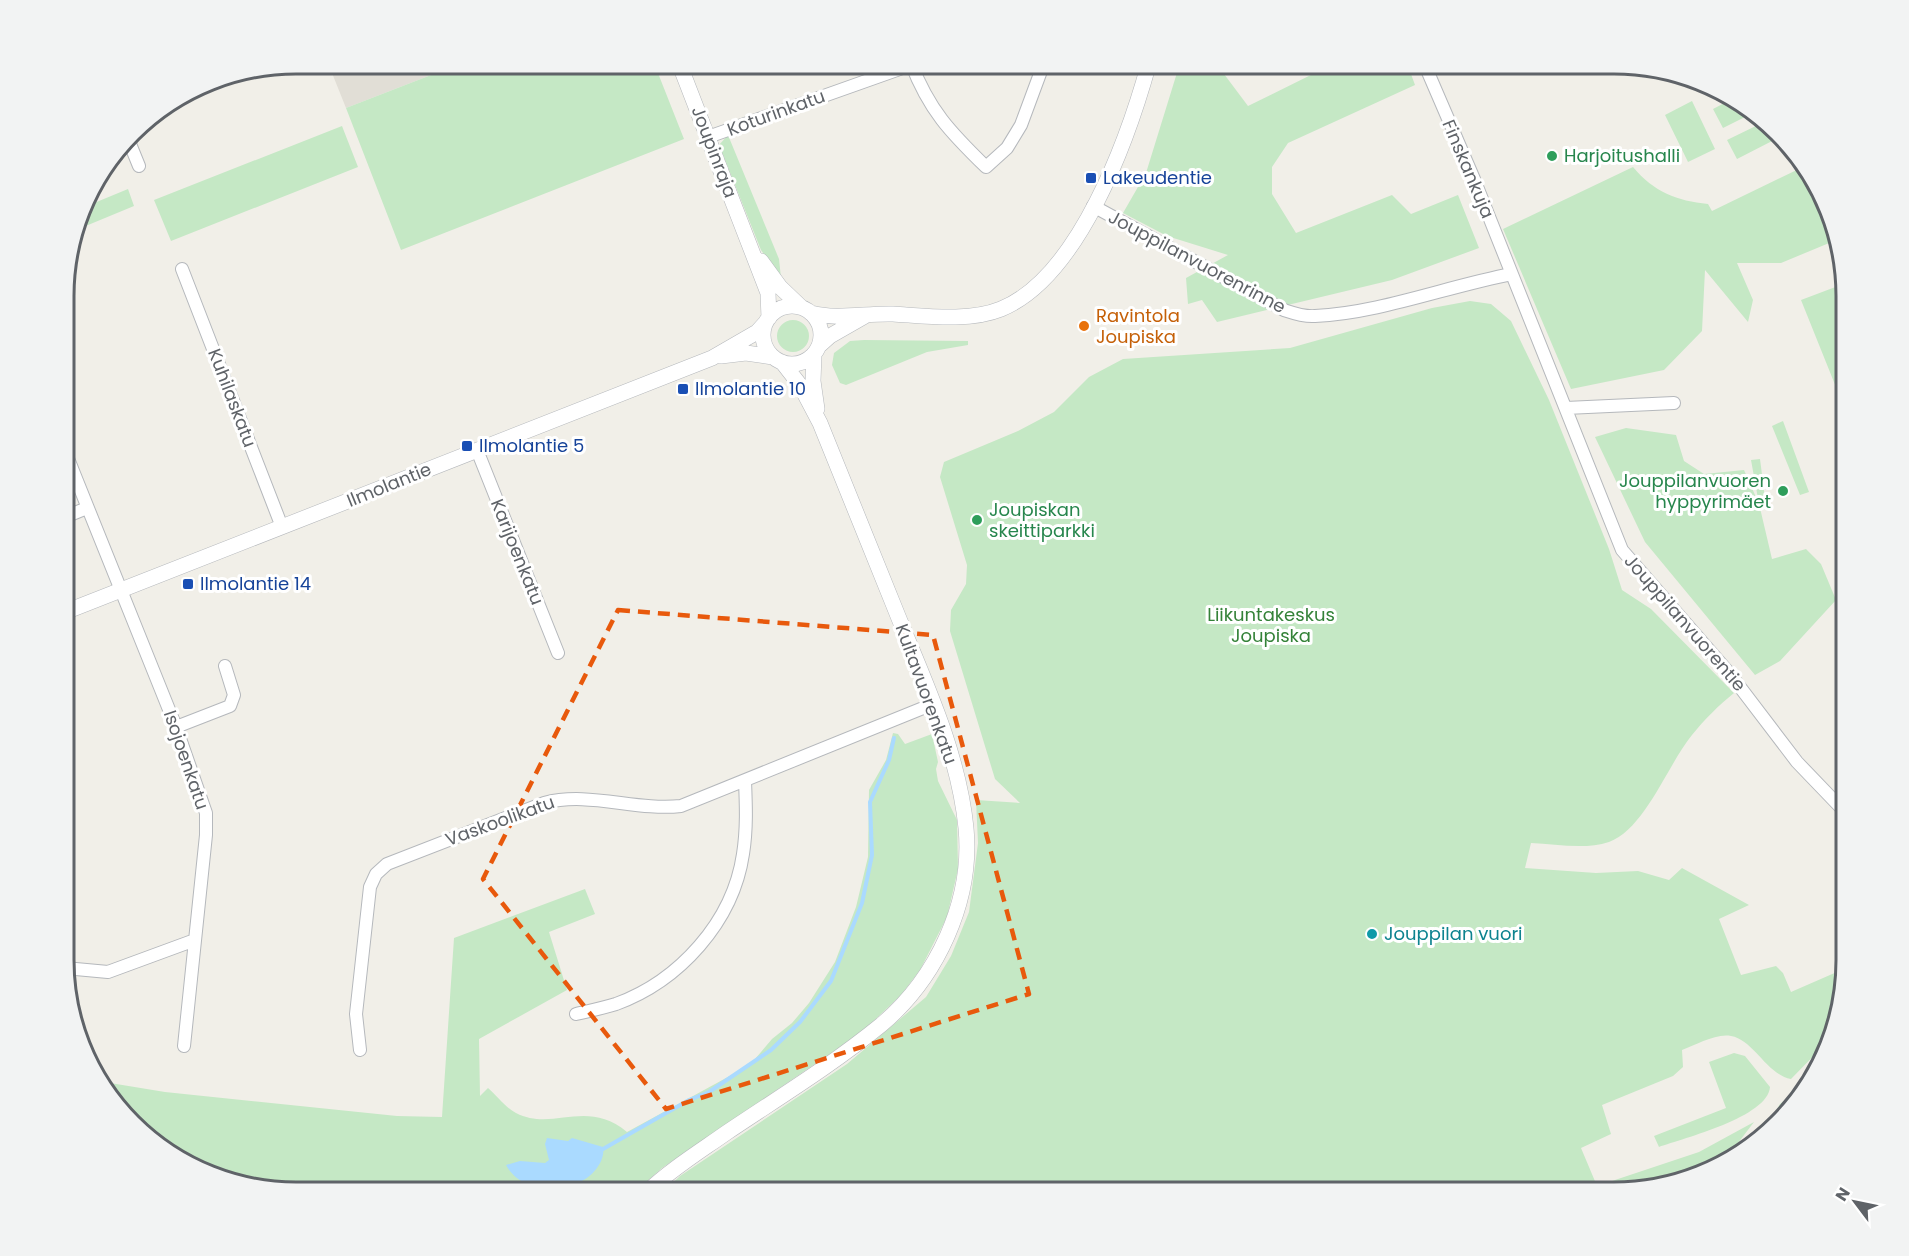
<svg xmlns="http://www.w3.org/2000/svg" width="1909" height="1256" font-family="Poppins,sans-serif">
<rect width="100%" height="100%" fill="#f1efe8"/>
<path fill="#e1ded6" d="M 328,63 L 462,63 L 346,108 Z"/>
<path fill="#c5e8c5" d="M 462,63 L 654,63 L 684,139 L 401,250 L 346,108 Z
M 1180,63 L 1219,63 L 1218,66 L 1248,106 L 1335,63 L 1407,63 L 1415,85 L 1288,143 L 1272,167 L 1272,194 L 1296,233 L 1392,195 L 1411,214 L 1458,195 L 1479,248 L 1392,280 L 1217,322 L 1202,300 L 1188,304 L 1186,278 L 1228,255 L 1167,236 L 1123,213 L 1146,173 Z
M 1734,98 L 1753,113 L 1723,128 L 1713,109 Z
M 1692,101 L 1715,149 L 1688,162 L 1665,115 Z
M 1762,123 L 1776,139 L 1737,159 L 1727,140 Z
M 342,126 L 358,167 L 171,241 L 154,200 Z
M 728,135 L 779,259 L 781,278 L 761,250 L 719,145 Z
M 1633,167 C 1654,192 1677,201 1708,204 L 1712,211 L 1803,167 L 1815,179 L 1834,241 L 1781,263 L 1737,263 L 1753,300 L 1748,322 L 1705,270 L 1702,331 L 1664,370 L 1571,389 L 1503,229 Z
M 128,189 L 134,206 L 76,230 L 82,208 Z
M 1846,283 L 1846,412 L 1801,300 Z
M 1470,301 L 1491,304 L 1511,321 L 1549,400 L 1609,549 L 1622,590 L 1651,609 L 1734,693 C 1719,705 1704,720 1692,735 C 1668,764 1645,829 1609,842 C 1585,850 1556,844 1531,843 L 1525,868 L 1596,873 L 1638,871 L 1669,880 L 1682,868 L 1749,905 L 1719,919 L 1741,975 L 1776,966 L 1783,973 L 1791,992 L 1846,968 L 1834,1035 L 1791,1079 C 1766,1074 1754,1040 1731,1036 C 1716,1033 1696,1045 1682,1050 L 1683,1067 L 1673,1076 L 1602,1105 L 1611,1134 L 1581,1148 L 1597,1186 L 1699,1152 L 1754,1122 L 1722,1164 L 1629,1193 L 662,1193 L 680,1176 L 847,1064 L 926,997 L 951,956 L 969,912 L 978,843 L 976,800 L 1020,803 L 995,779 L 950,631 L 951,610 L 966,584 L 967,565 L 940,477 L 944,462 L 1018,431 L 1054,412 L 1089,377 L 1123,359 L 1290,348 L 1432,308 Z
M777 336a16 16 0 1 1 32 0a16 16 0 1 1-32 0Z
M 864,340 L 968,341 L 968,345 L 927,352 L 846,385 L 840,383 L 832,365 L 834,353 L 850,341 Z
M 1783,421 L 1809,492 L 1800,495 L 1772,426 Z
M 1626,428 L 1676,435 L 1684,461 L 1704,474 L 1744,470 L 1759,504 L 1751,460 L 1760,459 L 1766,506 L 1760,508 L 1772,559 L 1806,549 L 1821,564 L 1836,600 L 1780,661 L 1755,675 L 1645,542 L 1595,437 Z
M 893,733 L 898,734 L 905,744 L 932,734 L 938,762 L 936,769 L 938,781 L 957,820 L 958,869 L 947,917 L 920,970 L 901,995 L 862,1032 L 662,1168 L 634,1193 L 295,1193 L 221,1181 L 166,1154 L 98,1081 L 165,1092 L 397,1116 L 442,1117 L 454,938 L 585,889 L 595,914 L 549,932 L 567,990 L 479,1039 L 480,1096 L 488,1088 C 496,1095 506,1108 516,1113 C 553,1132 586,1098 627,1132 L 737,1072 L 755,1059 L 772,1039 L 792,1023 L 809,1003 L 835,962 L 856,907 L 868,857 L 869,790 L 886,760 Z
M 1734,1053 L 1745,1056 L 1770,1087 C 1768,1117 1684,1138 1659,1147 L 1654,1136 L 1726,1108 L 1709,1062 Z
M 1813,1076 L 1807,1090 L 1765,1129 L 1780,1104 Z"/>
<path fill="#aadaff" d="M 547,1138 L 568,1141 L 572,1138 L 603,1147 C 606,1161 591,1179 577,1183 C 569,1186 562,1181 553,1184 L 550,1190 C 531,1186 516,1183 506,1165 L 520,1161 L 545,1163 L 549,1160 L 545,1144 Z"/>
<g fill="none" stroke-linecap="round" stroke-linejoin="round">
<path stroke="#aadaff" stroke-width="4" d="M 603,1149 L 689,1100 L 709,1092 L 771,1050 L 800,1022 L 831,981 L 862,903 L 872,855 L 870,802 L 889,760 L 894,738"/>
<g stroke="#b5b8bc" stroke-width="14">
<path id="minor" d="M 911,63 C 929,110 950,132 986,167 L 1007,148 L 1021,125 L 1044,63
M 1424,63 L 1474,179 L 1622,550 L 1730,674 L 1797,762 L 1846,813
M 1308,68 L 1316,63
M 708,137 L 911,65
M 128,139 L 139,166
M 1093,206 L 1284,310 C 1293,313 1304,317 1315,316 C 1380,313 1448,286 1512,274
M 182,269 L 282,527
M 1566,408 L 1674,403
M 477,450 L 558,653
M 65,451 L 176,727 L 206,813 L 206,835 L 184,1046
M 65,517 L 87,508
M 176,727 L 230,706 L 234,695 L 225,666
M 65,968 L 108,972 L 195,940
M 576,1014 C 589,1011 603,1008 616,1004 C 679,981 733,922 743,854 C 747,829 746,805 745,781
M 360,1050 L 356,1014 L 370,887 L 376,874 L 387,864 L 544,803 C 589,791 635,811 681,806 L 933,704"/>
</g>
<g stroke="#b5b8bc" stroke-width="16">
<path id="tertiary" d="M 679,63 L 768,293 L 769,318
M 761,261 L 780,287 L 801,307
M763 335a29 29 0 1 1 58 0a29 29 0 1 1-58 0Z
M 811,313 C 837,320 866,313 893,314 C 926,316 969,322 1001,309 C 1079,277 1128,139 1149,63
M 820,345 L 830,336 L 865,316
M 814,355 L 813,381 L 817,409
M 721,356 L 746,353 L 773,357
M 65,612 L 712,358 L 757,332 L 766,322
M 646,1193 C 670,1170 699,1152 726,1133 C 778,1098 832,1065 881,1025 C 937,978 973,901 966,828 C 959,756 927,686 900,621 C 873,555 847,489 820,423 L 800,385 L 782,362"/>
</g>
<use href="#minor" stroke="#fff" stroke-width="12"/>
<use href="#tertiary" stroke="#fff" stroke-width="15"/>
</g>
<path fill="none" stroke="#e8590c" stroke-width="4.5" stroke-dasharray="12 8" stroke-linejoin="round" d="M 618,610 L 933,635 L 1029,994 L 666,1109 L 483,879 Z"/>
<g fill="#2e9e5b" stroke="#fff" stroke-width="2">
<circle cx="1552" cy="156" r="6"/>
<circle cx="1783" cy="491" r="6"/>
<circle cx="977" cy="520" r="6"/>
</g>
<g fill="#1a4fb4" stroke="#fff" stroke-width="2">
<rect x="1085" y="172" width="12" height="12" rx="3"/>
<rect x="677" y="383" width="12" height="12" rx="3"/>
<rect x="461" y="440" width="12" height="12" rx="3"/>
<rect x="182" y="578" width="12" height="12" rx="3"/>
</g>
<circle fill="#e8710a" stroke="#fff" stroke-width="2" cx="1084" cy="326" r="6"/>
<circle fill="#0f9aa8" stroke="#fff" stroke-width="2" cx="1372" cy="934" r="6"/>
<g text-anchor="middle" stroke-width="6" stroke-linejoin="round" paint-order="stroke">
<g font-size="18" fill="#5f6368" stroke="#fff">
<text transform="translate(776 113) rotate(-20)" y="6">Koturinkatu</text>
<text transform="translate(714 152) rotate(69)" y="6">Joupinraja</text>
<text transform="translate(1468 169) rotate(67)" y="6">Finskankuja</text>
<text transform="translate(1197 262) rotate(28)" y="6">Jouppilanvuorenrinne</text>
<text transform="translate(232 398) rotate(69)" y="6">Kuhilaskatu</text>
<text transform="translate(389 485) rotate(-22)" y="6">Ilmolantie</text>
<text transform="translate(517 552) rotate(68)" y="6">Karijoenkatu</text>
<text transform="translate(1685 623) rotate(49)" y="6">Jouppilanvuorentie</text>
<text transform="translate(926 694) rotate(70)" y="6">Kultavuorenkatu</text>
<text transform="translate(186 760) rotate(71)" y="6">Isojoenkatu</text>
<text transform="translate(500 821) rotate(-20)" y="6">Vaskoolikatu</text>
</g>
<g font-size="18" fill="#27864d" stroke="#fff" text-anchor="start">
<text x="1564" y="162">Harjoitushalli</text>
<text x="1771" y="487" text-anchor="end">Jouppilanvuoren<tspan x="1771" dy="21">hyppyrimäet</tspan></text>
<text x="989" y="516">Joupiskan<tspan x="989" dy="21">skeittiparkki</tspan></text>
</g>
<g font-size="18" fill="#164399" stroke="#fff" text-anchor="start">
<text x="1103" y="184">Lakeudentie</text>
<text x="695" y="395">Ilmolantie 10</text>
<text x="479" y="452">Ilmolantie 5</text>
<text x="200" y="590">Ilmolantie 14</text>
</g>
<g font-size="18" fill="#c56008" stroke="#fff" text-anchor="start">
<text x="1096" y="322">Ravintola<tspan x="1096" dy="21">Joupiska</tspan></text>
</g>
<g font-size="18" fill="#348238" stroke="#fff">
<text x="1271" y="621">Liikuntakeskus<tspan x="1271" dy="21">Joupiska</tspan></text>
</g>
<g font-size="18" fill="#0d838f" stroke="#fff" text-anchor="start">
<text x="1384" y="940">Jouppilan vuori</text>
</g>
</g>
<path d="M0 0H1909V1256H0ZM296 74H1614A222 222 0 0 1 1836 296V960A222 222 0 0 1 1614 1182H296A222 222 0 0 1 74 960V296A222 222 0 0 1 296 74Z" fill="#f2f3f3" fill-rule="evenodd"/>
<path fill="none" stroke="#5f6368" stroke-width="3" d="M296 74H1614A222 222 0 0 1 1836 296V960A222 222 0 0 1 1614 1182H296A222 222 0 0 1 74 960V296A222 222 0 0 1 296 74Z"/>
<g transform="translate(1855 1202) rotate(302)" stroke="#ffffff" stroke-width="4.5" paint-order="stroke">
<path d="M0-4.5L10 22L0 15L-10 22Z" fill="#5f6368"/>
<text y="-9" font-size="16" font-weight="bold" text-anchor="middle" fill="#5f6368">N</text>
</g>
</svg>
